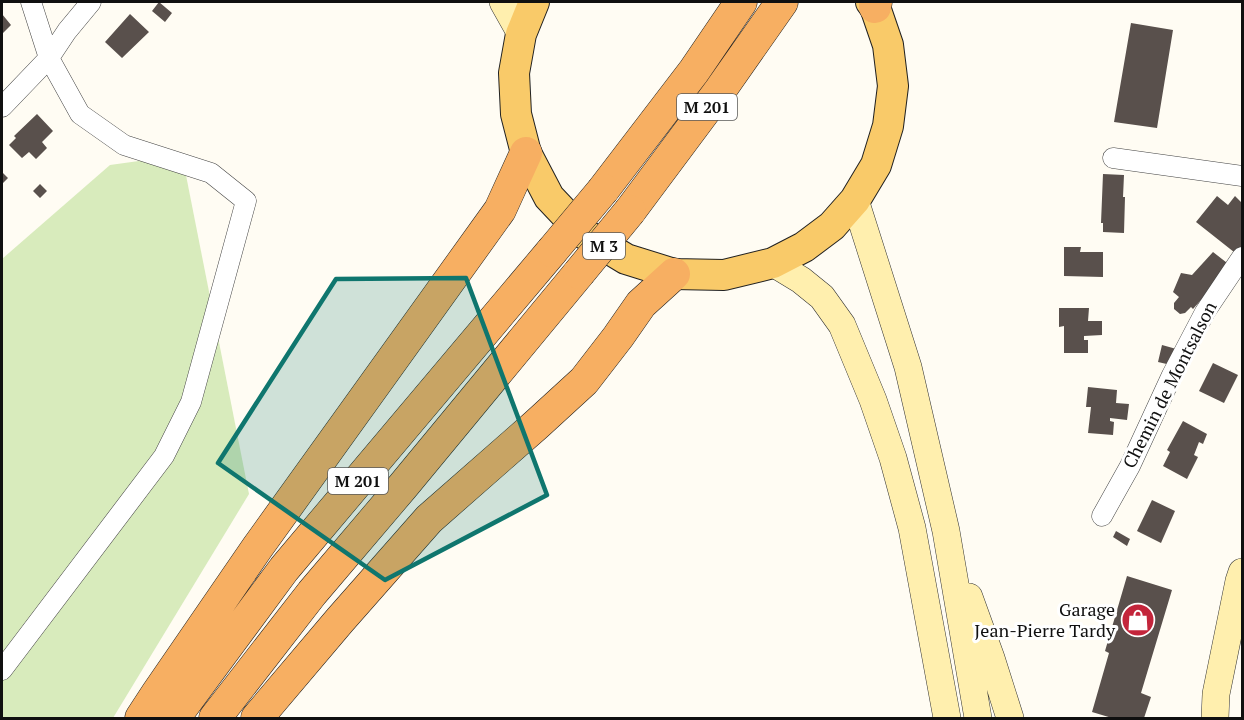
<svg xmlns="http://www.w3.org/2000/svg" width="1244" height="720" font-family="'PT Serif',serif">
<rect width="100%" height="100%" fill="#fffcf3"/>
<path fill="#d8ebbc" d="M 182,155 L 249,494 L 113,718 L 2,718 L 2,259 L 110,165 Z"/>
<path fill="#59504c" d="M 159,2 L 172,13 L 165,22 L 152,11 Z
M 2,14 L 11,25 L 2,34 Z
M 130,14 L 149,32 L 122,58 L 105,42 Z
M 1131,23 L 1173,30 L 1157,128 L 1114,122 Z
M 37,114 L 53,131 L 42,142 L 47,148 L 36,159 L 29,152 L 22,158 L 9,145 L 16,138 L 14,136 Z
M 2,172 L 8,178 L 2,184 Z
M 1103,174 L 1124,175 L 1123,197 L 1125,197 L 1124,233 L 1103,232 L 1103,223 L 1101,223 Z
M 40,184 L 47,191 L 40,198 L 33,191 Z
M 1217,196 L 1228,205 L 1235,196 L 1242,203 L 1242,253 L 1239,256 L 1196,222 Z
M 1064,247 L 1081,247 L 1080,252 L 1103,252 L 1103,277 L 1064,276 Z
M 1213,252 L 1231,266 L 1193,309 L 1191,307 L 1185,313 L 1180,314 L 1174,309 L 1174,303 L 1179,297 L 1173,292 L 1181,273 L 1192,275 Z
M 1059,308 L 1089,308 L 1088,321 L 1102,321 L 1102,335 L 1084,336 L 1084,340 L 1088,340 L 1088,353 L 1064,353 L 1064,326 L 1059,327 Z
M 1162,345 L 1180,350 L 1171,365 L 1158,362 Z
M 1213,363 L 1238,375 L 1224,403 L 1199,391 Z
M 1088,387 L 1117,390 L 1116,403 L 1129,404 L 1127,420 L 1110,418 L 1110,421 L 1114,422 L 1113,435 L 1088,433 L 1091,407 L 1086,407 Z
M 1183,421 L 1207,434 L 1203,444 L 1199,442 L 1194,455 L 1198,457 L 1187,479 L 1163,466 L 1170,452 L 1167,450 Z
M 1152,500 L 1175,511 L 1161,543 L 1137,531 Z
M 1116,531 L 1130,539 L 1127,546 L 1113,537 Z
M 1127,576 L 1172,590 L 1141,693 L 1151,697 L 1144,718 L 1112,718 L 1092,712 L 1109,653 L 1105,651 Z"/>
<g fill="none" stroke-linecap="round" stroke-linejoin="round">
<g stroke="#434343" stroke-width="21">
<path id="minor" d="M 2,107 L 49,58 L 67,31 L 91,2
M 1113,158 L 1242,176
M 1102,516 L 1130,466 L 1172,375 L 1205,312 L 1242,257
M 2,670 L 164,456 L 191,402 L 246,201 L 211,173 L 124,145 L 80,114 L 49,58 L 31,2"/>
</g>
<g stroke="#323232" stroke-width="28">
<path id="secondary" d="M 503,2 L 521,34
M 855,200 L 908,367 L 946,531 L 978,718
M 773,263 L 801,280 L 822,297 L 842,325 L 873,400 L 893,458 L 912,528 L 947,718
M 969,597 L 991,658 L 1010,718
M 1215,718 L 1216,694 L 1239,581 L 1242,572"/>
</g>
<g stroke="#212121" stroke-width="32">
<path id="primary" d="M 534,2 L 521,34 L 514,73 L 516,114 L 526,153 L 549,197 L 583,233 L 626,259 L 674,274 L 724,275 L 773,263 L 804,247 L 832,226 L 855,200 L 876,165 L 888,126 L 893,86 L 888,45 L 875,7 L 871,2"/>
</g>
<g stroke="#212121" stroke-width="33">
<path id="trunk" d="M 875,7 L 876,2
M 603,190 L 694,71 L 741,2
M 630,211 L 721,89 L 782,2
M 141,718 L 158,692 L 257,548 L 500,210 L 526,153
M 174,718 L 284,569 L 552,251
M 215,718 L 312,593 L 403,486 L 579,273
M 257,718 L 340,620 L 429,519 L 536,425 L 584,381 L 618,337 L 641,304 L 674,274"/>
</g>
<use href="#minor" stroke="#fff" stroke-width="20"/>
<use href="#secondary" stroke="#ffefae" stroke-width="27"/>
<use href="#primary" stroke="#f9ca69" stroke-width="30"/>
<use href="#trunk" stroke="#f7af62" stroke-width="32"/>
<g stroke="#212121" stroke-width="33" stroke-linecap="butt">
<path id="trunk-bridge" d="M 552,251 L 603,190
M 579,273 L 630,211"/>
</g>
<use href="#trunk-bridge" stroke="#f7af62" stroke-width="32"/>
</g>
<path fill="#0f766e" fill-opacity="0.2" stroke="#0f766e" stroke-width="4.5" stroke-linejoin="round" d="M 466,278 L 547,495 L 385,580 L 218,463 L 336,279 Z"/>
<defs>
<g id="shop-disc" transform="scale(1.725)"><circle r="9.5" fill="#c3253b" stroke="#fff"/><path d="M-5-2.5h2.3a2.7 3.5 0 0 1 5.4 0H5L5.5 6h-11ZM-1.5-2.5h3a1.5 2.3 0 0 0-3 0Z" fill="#fff"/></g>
</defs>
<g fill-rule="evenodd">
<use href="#shop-disc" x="1138" y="620"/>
</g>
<g text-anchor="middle" stroke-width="6" stroke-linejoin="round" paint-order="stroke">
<g fill="#fff" stroke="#585858" stroke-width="1.5">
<rect x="677" y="94" width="60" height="26" rx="4.5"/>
<rect x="583" y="233" width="42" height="26" rx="4.5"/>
<rect x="328" y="468" width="60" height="26" rx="4.5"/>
</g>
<g font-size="16" font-weight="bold" fill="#101010">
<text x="707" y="113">M 201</text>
<text x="604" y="252">M 3</text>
<text x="358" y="487">M 201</text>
</g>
<g font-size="18" fill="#101010" stroke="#fff">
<text transform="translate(1170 385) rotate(-63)" y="6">Chemin de Montsalson</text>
</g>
<g font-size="18" fill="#101010" stroke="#fff" text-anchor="end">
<text x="1115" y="616">Garage<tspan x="1115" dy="21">Jean-Pierre Tardy</tspan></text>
</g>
</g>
<rect width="1244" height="720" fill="none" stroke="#101010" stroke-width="6"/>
</svg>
